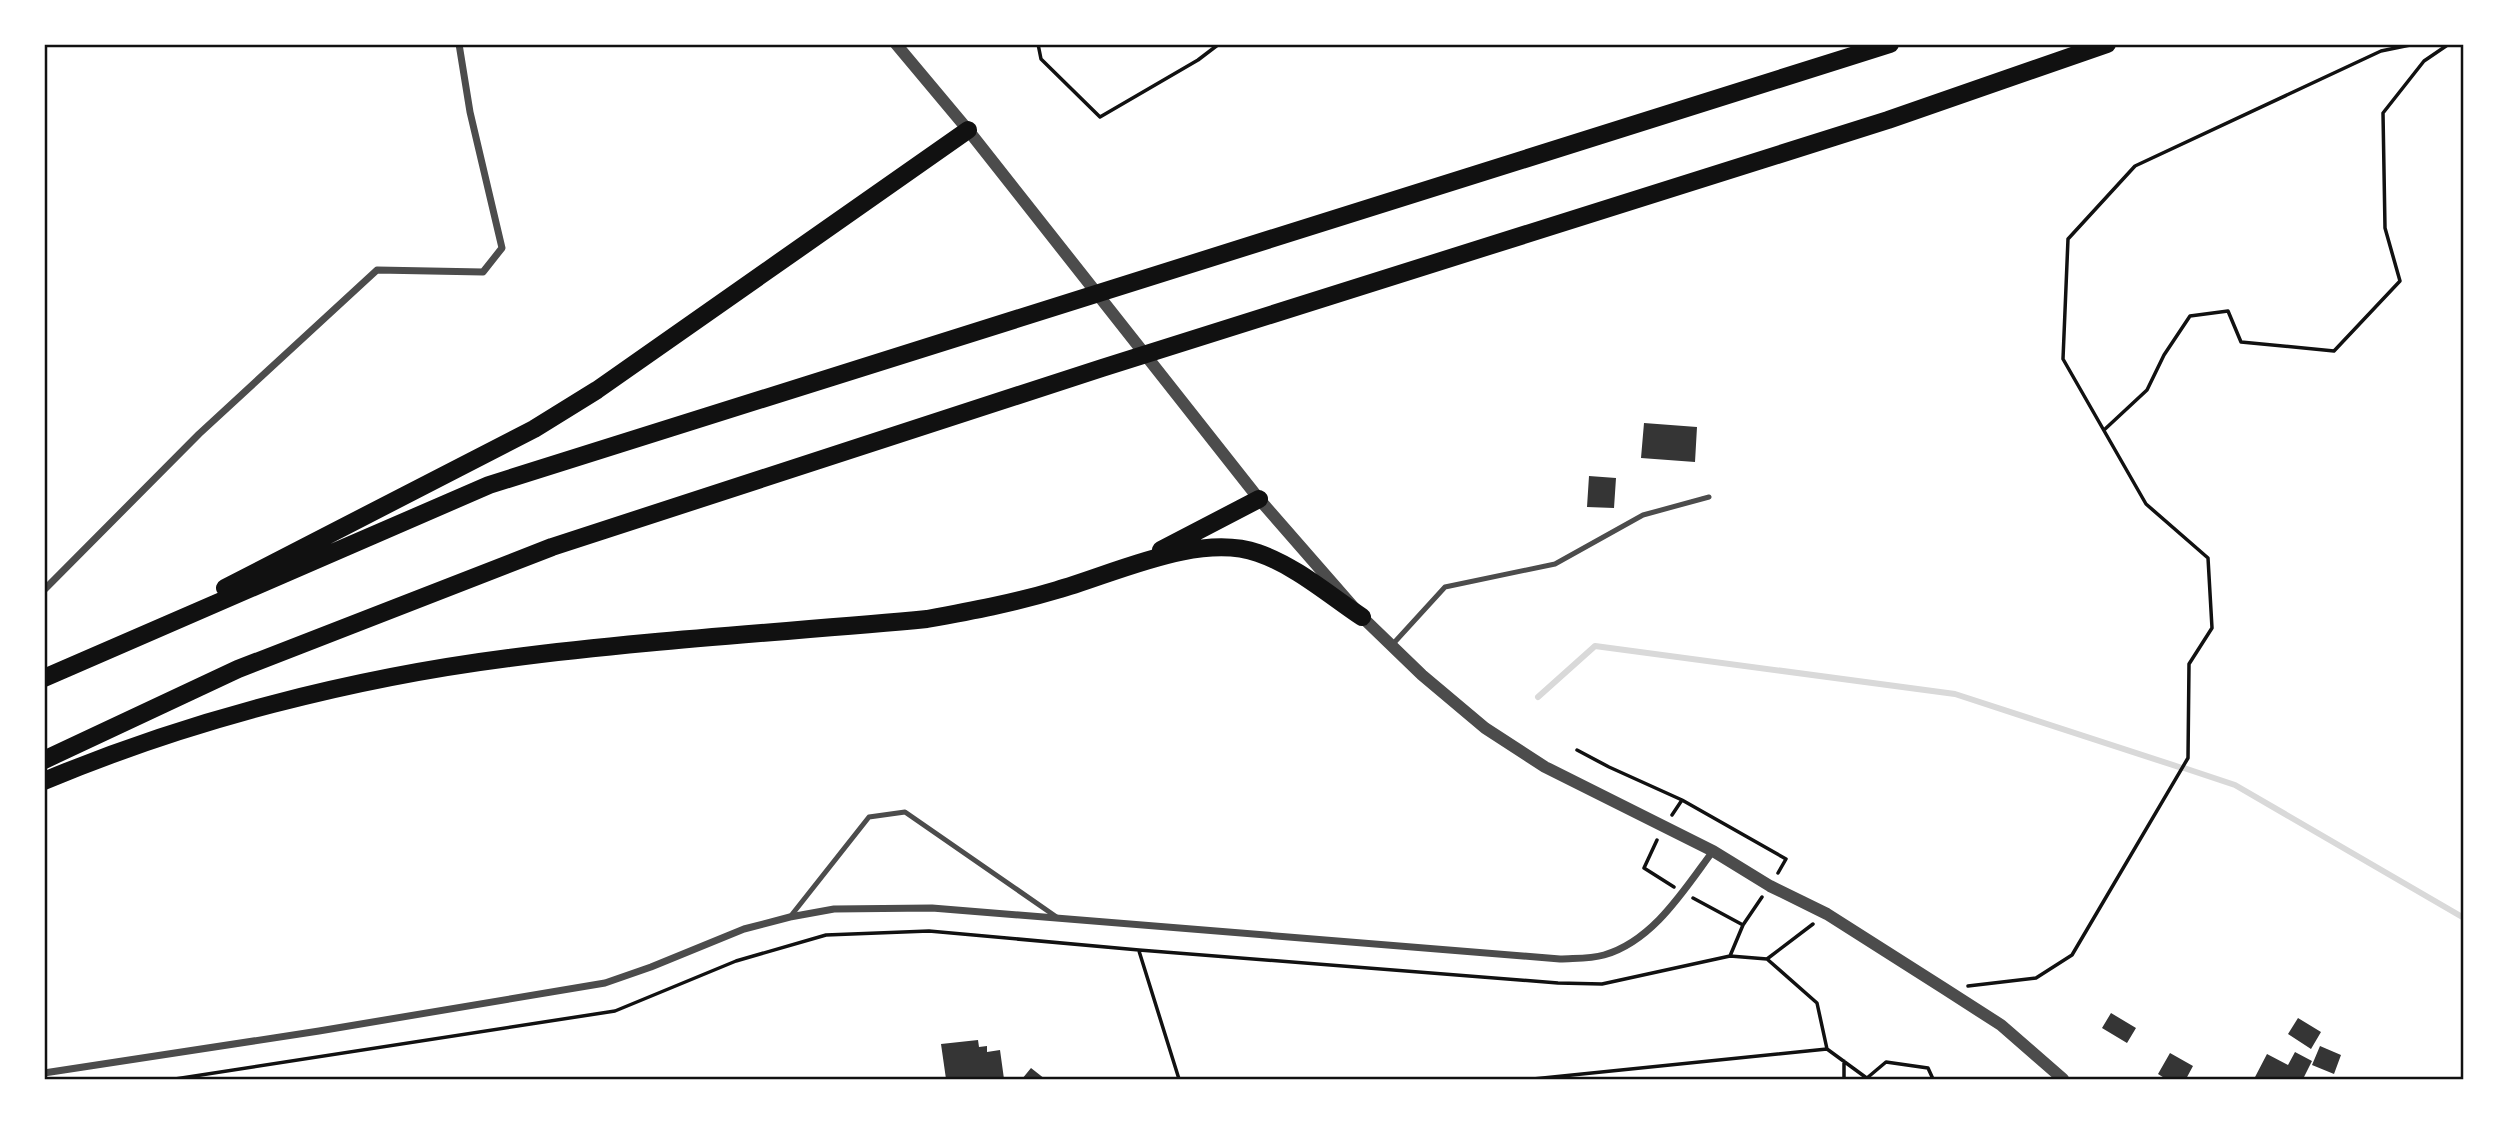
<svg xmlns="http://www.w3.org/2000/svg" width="2508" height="1123" font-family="Raleway,sans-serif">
<rect width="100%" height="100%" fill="#fff"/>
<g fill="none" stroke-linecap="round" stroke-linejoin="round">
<path stroke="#d9d9d9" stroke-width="6" d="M 1538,697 L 1595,646 L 1955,694 L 2182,768
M 2184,768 L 2235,785 L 2464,918"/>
</g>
<path fill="#353535" d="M 1644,423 L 1697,427 L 1695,462 L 1641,458 Z
M 1589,476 L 1616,478 L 1614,508 L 1587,507 Z
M 2111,1013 L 2136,1028 L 2127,1043 L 2102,1028 Z
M 2298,1018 L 2321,1032 L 2311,1049 L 2288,1034 Z
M 978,1040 L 979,1047 L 987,1046 L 987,1052 L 1000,1050 L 1004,1079 L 983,1079 L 983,1077 L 946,1079 L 941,1044 Z
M 2320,1046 L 2341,1055 L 2334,1074 L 2312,1065 Z
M 2295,1052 L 2312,1061 L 2303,1079 L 2254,1079 L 2267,1054 L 2288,1065 Z
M 2170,1053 L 2193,1066 L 2186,1079 L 2166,1079 L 2158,1074 Z
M 1031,1068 L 1045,1079 L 1022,1079 Z"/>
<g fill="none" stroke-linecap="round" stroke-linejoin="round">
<path stroke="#111" stroke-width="3.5" d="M 1038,44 L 1041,59 L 1100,117 L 1198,60 L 1219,44
M 2104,430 L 2147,390 L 2164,355 L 2190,316 L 2228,311 L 2241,342 L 2334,351 L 2400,281 L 2385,228 L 2383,113 L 2424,61 L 2449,44
M 1577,750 L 1609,767 L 1682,800 L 1786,859 L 1778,873
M 1672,815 L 1682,800
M 1657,840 L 1644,868 L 1674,887
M 1693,898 L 1743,925
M 1139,951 L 1179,1079
M 1730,956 L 1743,925 L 1762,897
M 1767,959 L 1813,924
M 1968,986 L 2036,978 L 2072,955 L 2188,758 L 2189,664 L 2212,628 L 2208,558 L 2146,504 L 2063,359 L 2068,239 L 2135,166 L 2381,51 L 2415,44
M 1844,1061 L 1844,1079
M 1867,1078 L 1886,1062 L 1928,1068 L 1933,1079
M 175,1079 L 615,1011 L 736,961 L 826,935 L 929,931 L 1139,950 L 1558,983 L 1602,984 L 1730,956 L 1767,959 L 1817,1003 L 1827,1049
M 1533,1079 L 1827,1049 L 1868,1079"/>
<path stroke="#4c4c4c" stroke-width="5" d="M 1392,645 L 1445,587 L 1555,564 L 1643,515 L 1709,497
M 790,917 L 869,817 L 905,812 L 1058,918"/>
<path stroke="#4c4c4c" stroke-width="7" d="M 44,590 L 199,434 L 377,270 L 483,272 L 502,248 L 470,112 L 459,44
M 44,1073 L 319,1031 L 605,983 L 651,967 L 744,929 L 790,917 L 834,909 L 932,908 L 1560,959 C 1574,958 1590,959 1604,955 C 1653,941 1684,890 1713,851"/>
<path stroke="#4c4c4c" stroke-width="12" d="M 896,44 L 968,130 L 1259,499 L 1362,617 L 1422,675 L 1485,728 L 1545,767 L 1713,851 L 1770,886 L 1827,914 L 1945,989 L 2001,1025 L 2063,1079"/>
<path stroke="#111" stroke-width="18" d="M 1161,550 L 1259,499
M 225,588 L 534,429 L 597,390 L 968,130
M 44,678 L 489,485 L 1890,44
M 44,760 L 238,669 L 552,547 L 1102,368 L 1888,120 L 2107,44
M 44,781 C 189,720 353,678 509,658 C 648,640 788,632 927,619 C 971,611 1014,603 1057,590 C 1114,574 1199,532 1258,553 C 1296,566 1329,595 1362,617"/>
</g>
<rect width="2508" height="1123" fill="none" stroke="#ffffff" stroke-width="91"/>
<rect x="46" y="46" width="2416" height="1032" fill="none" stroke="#111" stroke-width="2.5"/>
</svg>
